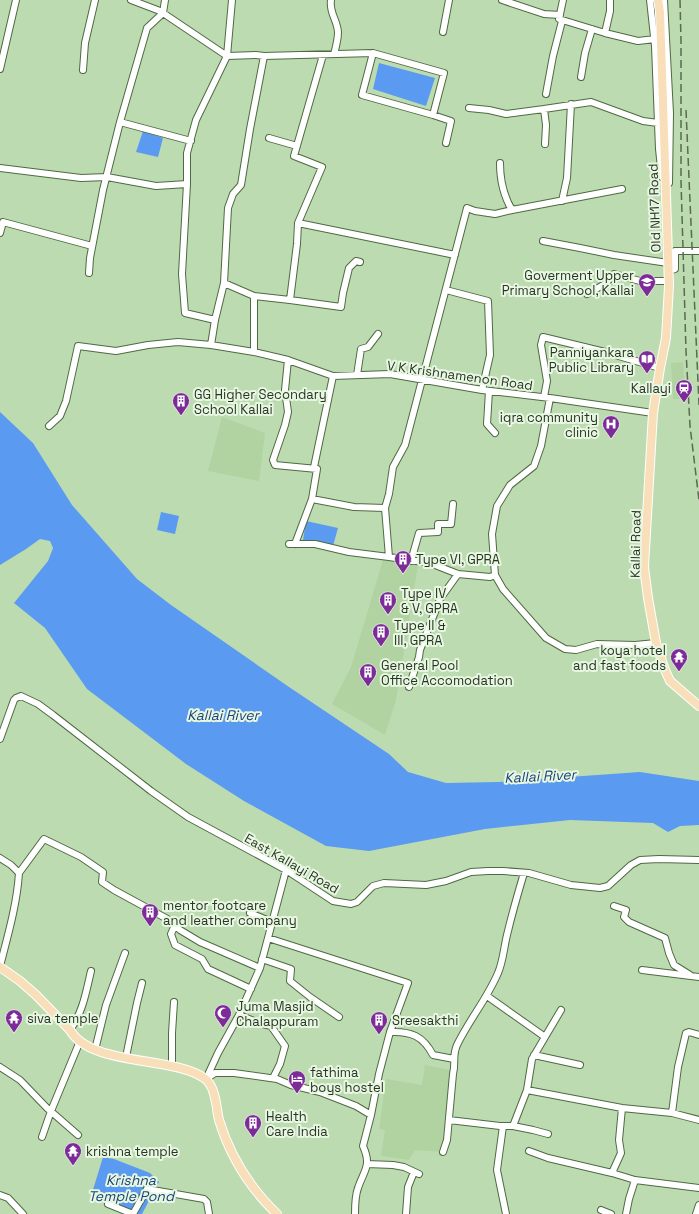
<svg xmlns="http://www.w3.org/2000/svg" width="699" height="1214" font-family="'Space Grotesk',sans-serif">
<rect width="100%" height="100%" fill="#bddbb0"/>
<path fill="#b0d3a1" d="M 683,362 L 685,399 L 673,399 L 671,363 Z
M 222,417 L 265,433 L 259,481 L 208,471 Z
M 383,560 L 418,565 L 396,700 L 385,735 L 332,704 L 351,667 Z
M 425,1065 L 450,1070 L 443,1152 L 415,1150 L 409,1160 L 381,1156 L 385,1130 L 379,1129 L 386,1079 L 422,1085 Z"/>
<path fill="#5a9af1" d="M 379,63 L 435,78 L 426,106 L 373,89 Z
M 143,131 L 163,138 L 158,157 L 136,152 Z
M 0,412 L 33,443 L 72,505 L 137,579 L 171,605 L 289,687 L 389,754 L 408,772 L 446,783 L 498,782 L 640,772 L 699,781 L 699,825 L 680,826 L 668,832 L 653,823 L 570,820 L 485,829 L 369,851 L 326,846 L 244,801 L 186,764 L 87,689 L 45,628 L 14,603 L 48,561 L 53,548 L 50,541 L 40,539 L 26,549 L 0,565 Z
M 161,512 L 179,516 L 175,534 L 157,530 Z
M 306,521 L 338,528 L 333,546 L 303,540 Z
M 103,1157 L 114,1159 L 150,1173 L 159,1182 L 142,1214 L 135,1214 L 92,1193 Z"/>
<g fill="none" stroke-linecap="round" stroke-linejoin="round">
<g stroke="#4f6a43" stroke-width="8">
<path id="minor" d="M 131,0 L 160,11 L 227,56 L 256,55 L 264,56
M 232,0 L 227,56 L 196,120 L 187,153 L 187,184 L 182,274 L 185,313 L 215,320 L 211,345 L 254,352 L 288,360 L 333,376 L 390,374 L 482,390 L 550,398 L 653,413
M 331,0 C 329,13 337,19 338,32 C 338,39 336,47 334,54
M 502,0 L 544,14 L 560,15
M 563,0 L 559,19 L 605,33 L 638,41 L 655,39
M 650,0 L 655,46 L 659,149 L 662,177
M 664,0 L 670,113 L 669,183
M 443,32 L 449,0
M 605,33 L 610,11 L 610,0
M 373,53 L 362,95 L 433,115
M 0,69 L 16,0
M 83,70 L 85,43 L 95,0
M 581,77 L 585,53 L 592,29
M 546,94 L 553,56 L 562,21
M 469,108 L 489,110 L 506,114 L 544,109
M 120,122 L 147,28 L 163,13 L 165,0
M 269,138 L 297,146
M 545,144 L 546,125 L 544,109 L 591,102 L 643,121 L 658,123
M 500,163 C 500,180 503,195 512,210 L 622,189
M 0,168 L 81,178 L 107,177 L 156,186 L 187,184
M 562,201 L 567,178 L 571,104
M 298,223 L 455,255
M 0,233 L 3,222 L 92,246
M 543,241 L 580,248 L 614,255 L 668,263
M 668,271 L 675,269 L 675,251 L 699,251
M 89,273 L 90,258 L 103,190 L 120,122 L 191,141
M 224,283 L 254,296
M 446,290 L 488,301 L 490,355 L 482,390
M 587,294 L 605,284 L 614,274 L 640,281 L 668,281
M 290,300 L 341,307 L 343,293 L 349,268 L 356,261 L 360,262
M 215,320 L 224,283 L 228,208 L 233,194 L 241,185 L 250,129 L 264,56 L 373,53 L 444,73 L 433,115 L 451,121 L 446,143
M 254,352 L 254,296 L 290,300 L 297,244 L 298,223 L 322,167 L 294,156 L 323,55
M 288,360 L 285,390 L 288,412 L 285,425 L 273,460 L 275,465 L 317,469 L 312,499 L 354,507 L 385,508 L 389,557 L 430,563 L 458,574 L 490,577 L 495,575 L 503,589 L 546,638 L 565,649 L 576,650 L 597,644 L 635,645 L 656,643
M 357,375 L 361,349 L 368,347 L 378,334
M 489,391 L 487,424 L 495,433
M 544,397 L 547,381 L 541,345 L 543,337 L 605,352 L 660,368
M 49,426 L 60,416 L 66,401 L 78,346 L 116,351 L 148,345 L 178,342 L 211,345
M 314,467 L 333,376
M 385,508 L 389,494 L 393,467 L 405,445 L 467,208 L 475,211 L 495,214 L 512,210
M 289,544 L 315,544 L 349,552 L 389,557
M 295,544 L 312,499
M 411,561 L 419,533 L 438,532 L 438,524 L 451,524 L 453,504
M 495,575 L 492,534 L 497,506 L 510,485 L 534,466 L 541,446 L 550,398
M 409,687 L 419,657 L 420,650 L 440,599 L 458,574
M 0,739 L 14,700 L 16,698 L 21,696 L 38,704 L 53,715 L 151,791 L 188,817 L 286,870 L 333,901 L 351,904 L 357,902 L 373,886 L 384,883 L 426,885 L 446,881 L 471,872 L 488,871 L 503,871 L 529,873 L 571,885 L 600,888 L 608,886 L 631,865 L 640,860 L 659,859 L 699,860
M 0,858 L 11,865 L 19,873 C 17,904 8,935 0,966
M 19,873 L 44,839 L 81,857 L 103,872 L 102,882 L 114,890 L 171,921 L 180,930 L 200,942 L 260,968
M 614,906 L 626,910 L 624,917 L 629,922 L 665,938 L 669,953 L 674,965 L 690,975
M 250,913 L 272,922
M 175,925 L 171,934 L 175,945 L 202,959 L 208,969 L 251,989
M 268,938 L 408,983 L 390,1032
M 262,959 L 291,969 L 290,981 L 310,997 L 339,1017
M 642,970 L 699,977
M 487,996 L 545,1037
M 239,1015 L 259,1023 L 271,1026 L 285,1046 L 280,1064 L 273,1078
M 70,1030 C 83,1012 86,992 91,971
M 95,1050 L 106,1005 L 125,953
M 534,1055 L 580,1065
M 126,1057 L 137,1003 L 142,983
M 0,1067 L 20,1080 L 47,1108 L 78,1135
M 172,1067 L 172,1033 L 174,1002
M 206,1079 L 215,1073 L 234,1073 L 277,1079 L 291,1085 L 320,1092 L 356,1106 L 371,1115 L 363,1146 C 372,1166 364,1170 358,1188 C 355,1196 355,1206 355,1214
M 206,1079 L 218,1053 L 239,1015 L 260,968 L 286,870
M 527,1090 L 622,1108 L 672,1113 L 699,1120
M 672,1113 L 678,1067 L 686,1033 L 689,1032 L 699,1035
M 371,1115 L 379,1074 L 390,1032 C 411,1031 423,1036 433,1055 L 454,1059
M 449,1120 L 500,1126 L 513,1126 L 533,1130 L 548,1134
M 503,1126 L 497,1170 L 506,1214
M 513,1126 L 527,1090 L 532,1059 L 561,1010
M 42,1137 L 51,1111 L 80,1041
M 529,1151 L 548,1158 L 612,1173 L 621,1153 L 619,1140 L 622,1108
M 443,1152 L 447,1140 L 453,1074 C 456,1063 452,1056 457,1045 C 469,1020 487,999 498,973 C 503,962 504,947 507,935 C 512,914 518,893 524,873
M 367,1164 L 393,1165 L 404,1167 L 419,1174
M 612,1173 L 635,1180 L 699,1188
M 0,1195 L 8,1198 L 23,1214
M 108,1204 L 133,1214
M 601,1210 L 611,1214
M 133,1214 L 147,1189 L 204,1199 L 207,1202 L 209,1214
M 406,1214 L 408,1187 L 414,1172
M 626,1214 L 629,1199 L 635,1180
M 696,1214 L 699,1205"/>
</g>
<g stroke="#fff" stroke-width="10">
<path id="major" d="M 658,0 L 660,12 L 669,286 L 666,338 L 660,368 L 653,413 L 644,567 L 648,598 L 656,643 L 665,670 L 670,681 L 699,706
M 0,967 L 20,981 L 36,995 L 70,1030 C 90,1066 172,1056 204,1078 C 216,1086 216,1107 219,1120 C 230,1156 250,1188 277,1214"/>
</g>
<use href="#minor" stroke="#fff" stroke-width="6"/>
<use href="#major" stroke="#f9dfb9" stroke-width="8"/>
<path stroke="#596b51" stroke-width="1.5" stroke-dasharray="8 4" stroke-linecap="butt" d="M 680,0 L 681,41 L 681,181 L 686,351 L 690,426 L 699,500
M 686,110 L 699,405"/>
</g>
<defs>
<g id="school-pin" transform="scale(0.9)"><path d="M0 17L-7.5 6A9.5 9.5 0 1 1 7.5 6Z" fill="#7e2b9a" stroke="#e7f7e1"/><path d="M0-5L7-2L0 1L-7-2ZM-4 1L0 2.5L4 1V4Q0 6-4 4Z" fill="#fff"/></g>
<g id="library-pin" transform="scale(0.9)"><path d="M0 17L-7.5 6A9.5 9.5 0 1 1 7.5 6Z" fill="#7e2b9a" stroke="#e7f7e1"/><path d="M-6-4Q-3-5.5-.7-3.5V5Q-3 3-6 4ZM6-4Q3-5.5 .7-3.5V5Q3 3 6 4Z" fill="#fff"/></g>
<g id="station-pin" transform="scale(0.9)"><path d="M0 17L-7.5 6A9.5 9.5 0 1 1 7.5 6Z" fill="#7e2b9a" stroke="#e7f7e1"/><path d="M-3-6H3Q5-6 5-4V2Q5 4 3 4L4.5 6H3L1.5 4h-3L-3 6H-4.5L-3 4Q-5 4-5 2V-4Q-5-6-3-6ZM-3.5-4v3h7v-3ZM-3.5 1v1.5H-2V1ZM2 1v1.5H3.5V1Z" fill="#fff"/></g>
<g id="building-pin" transform="scale(0.9)"><path d="M0 17L-7.5 6A9.5 9.5 0 1 1 7.5 6Z" fill="#7e2b9a" stroke="#e7f7e1"/><path d="M-4-6H4V6H1V3H-1V6H-4ZM-2.5-4.3h1.7v1.8h-1.7ZM.8-4.3h1.7v1.8H.8ZM-2.5-1h1.7V.8h-1.7ZM.8-1h1.7V.8H.8Z" fill="#fff"/></g>
<g id="hospital-pin" transform="scale(0.9)"><path d="M0 17L-7.5 6A9.5 9.5 0 1 1 7.5 6Z" fill="#7e2b9a" stroke="#e7f7e1"/><path d="M-5-5h3v3.5h4V-5h3V5h-3V1.5h-4V5h-3Z" fill="#fff"/></g>
<g id="temple-pin" transform="scale(0.9)"><path d="M0 17L-7.5 6A9.5 9.5 0 1 1 7.5 6Z" fill="#7e2b9a" stroke="#e7f7e1"/><path d="M0-6L5-2H3V0L6.5 2.5H4V6H1.5V3h-3V6H-4V2.5H-6.5L-3 0V-2H-5Z" fill="#fff"/></g>
<g id="mosque-pin" transform="scale(0.9)"><path d="M0 17L-7.5 6A9.5 9.5 0 1 1 7.5 6Z" fill="#7e2b9a" stroke="#e7f7e1"/><path d="M3.5-4.9A6 6 0 1 0 3.5 4.9A5 5 0 1 1 3.5-4.9Z" fill="#fff"/></g>
<g id="hotel-pin" transform="scale(0.9)"><path d="M0 17L-7.5 6A9.5 9.5 0 1 1 7.5 6Z" fill="#7e2b9a" stroke="#e7f7e1"/><path d="M-6-4.5h1.5V1H6V5H4.5V3h-9V5H-6ZM-4 0a1.8 1.8 0 1 1 3.6 0ZM.5 0V-2.5h3Q6-2.5 6 0Z" fill="#fff"/></g>
</defs>
<g fill-rule="evenodd">
<use href="#school-pin" x="647" y="282"/>
<use href="#library-pin" x="647" y="359"/>
<use href="#station-pin" x="684" y="388"/>
<use href="#building-pin" x="181" y="401"/>
<use href="#hospital-pin" x="611" y="424"/>
<use href="#building-pin" x="403" y="559"/>
<use href="#building-pin" x="388" y="600"/>
<use href="#building-pin" x="381" y="632"/>
<use href="#temple-pin" x="679" y="657"/>
<use href="#building-pin" x="368" y="672"/>
<use href="#building-pin" x="150" y="912"/>
<use href="#mosque-pin" x="223" y="1013"/>
<use href="#temple-pin" x="14" y="1018"/>
<use href="#building-pin" x="379" y="1020"/>
<use href="#hotel-pin" x="297" y="1079"/>
<use href="#building-pin" x="253" y="1123"/>
<use href="#temple-pin" x="73" y="1151"/>
</g>
<g text-anchor="middle" stroke-width="4" stroke-linejoin="round" paint-order="stroke">
<g font-size="13" fill="#293524" stroke="#e7f7e1">
<text transform="translate(654 208) rotate(-92)" y="5">Old NH17 Road</text>
<text transform="translate(460 375) rotate(8)" y="5">V K Krishnamenon Road</text>
<text transform="translate(635 544) rotate(-89)" y="5">Kallai Road</text>
<text transform="translate(292 863) rotate(30)" y="5">East Kallayi Road</text>
</g>
<g font-size="13" fill="#293524" stroke="#e7f7e1" text-anchor="start">
<text x="634" y="280" text-anchor="end">Goverment Upper<tspan x="634" dy="15">Primary School, Kallai</tspan></text>
<text x="634" y="357" text-anchor="end">Panniyankara<tspan x="634" dy="15">Public Library</tspan></text>
<text x="671" y="393" text-anchor="end">Kallayi</text>
<text x="194" y="399">GG Higher Secondary<tspan x="194" dy="15">School Kallai</tspan></text>
<text x="598" y="422" text-anchor="end">iqra community<tspan x="598" dy="15">clinic</tspan></text>
<text x="416" y="564">Type VI, GPRA</text>
<text x="401" y="598">Type IV<tspan x="401" dy="15">&amp; V, GPRA</tspan></text>
<text x="394" y="630">Type II &amp;<tspan x="394" dy="15">III, GPRA</tspan></text>
<text x="666" y="655" text-anchor="end">koya hotel<tspan x="666" dy="15">and fast foods</tspan></text>
<text x="381" y="670">General Pool<tspan x="381" dy="15">Office Accomodation</tspan></text>
<text x="163" y="910">mentor footcare<tspan x="163" dy="15">and leather company</tspan></text>
<text x="236" y="1011">Juma Masjid<tspan x="236" dy="15">Chalappuram</tspan></text>
<text x="27" y="1023">siva temple</text>
<text x="392" y="1025">Sreesakthi</text>
<text x="310" y="1077">fathima<tspan x="310" dy="15">boys hostel</tspan></text>
<text x="266" y="1121">Health<tspan x="266" dy="15">Care India</tspan></text>
<text x="86" y="1156">krishna temple</text>
</g>
<g font-size="14" font-style="italic" fill="#1a447b" stroke="#e7f7e1">
<text x="223" y="720">Kallai River</text>
<text transform="translate(540 776) rotate(-3)" y="5">Kallai River</text>
<text x="131" y="1185">Krishna<tspan x="131" dy="16">Temple Pond</tspan></text>
</g>
</g>
</svg>
